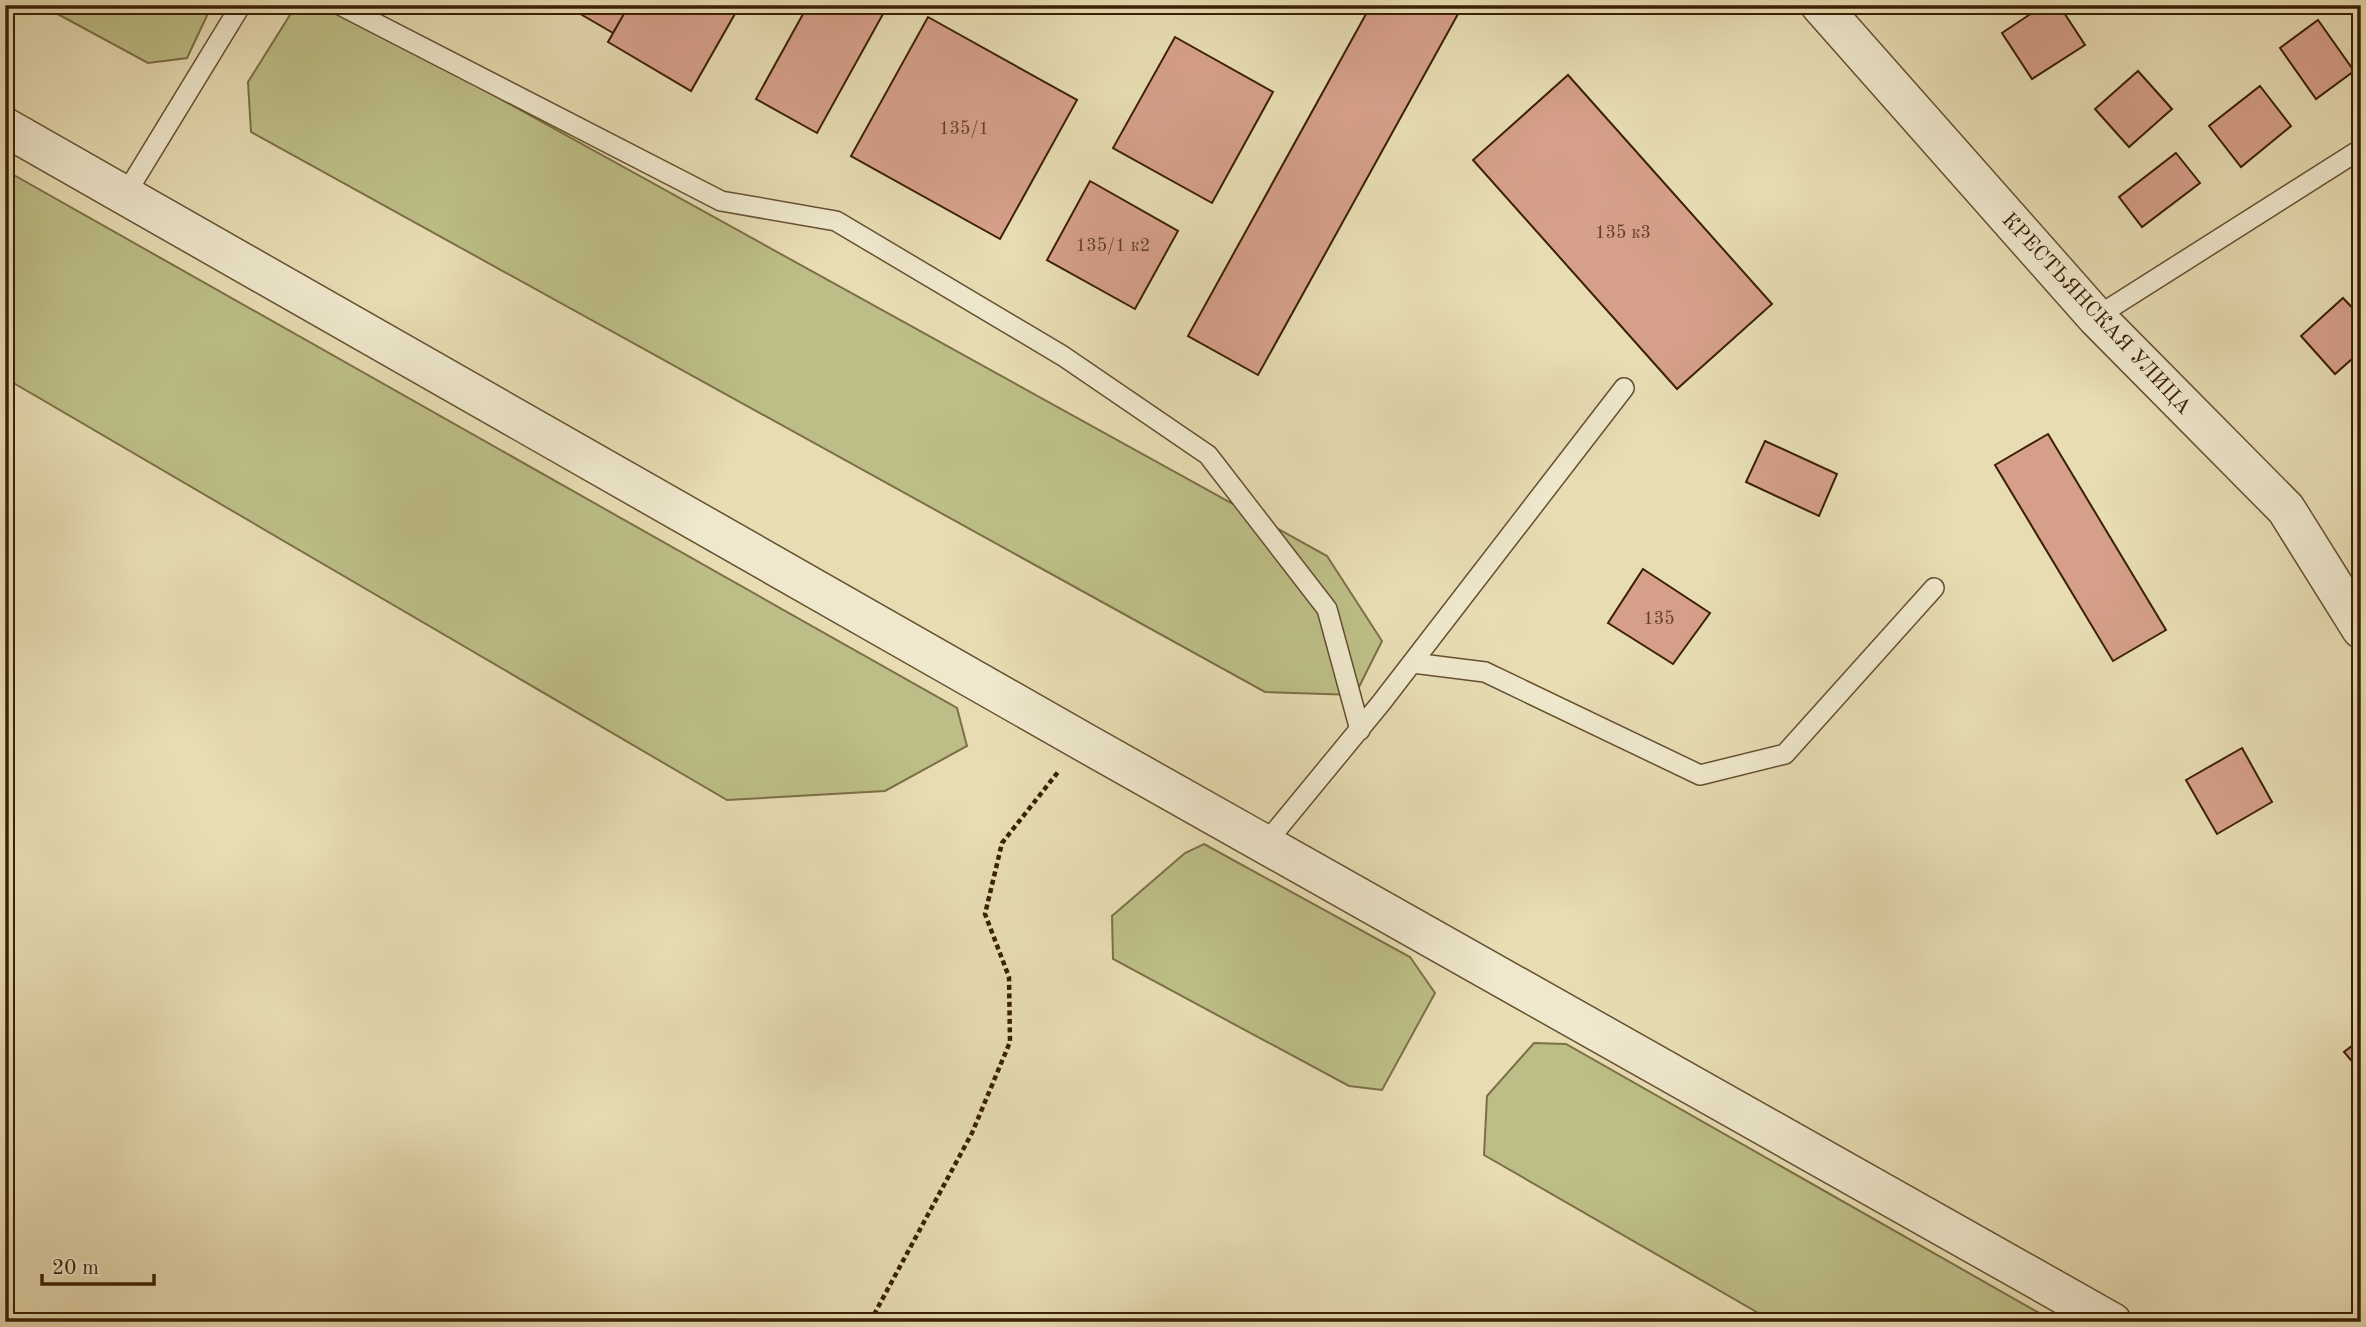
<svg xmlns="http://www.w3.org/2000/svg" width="2366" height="1327" font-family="'Old Standard TT',serif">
<rect width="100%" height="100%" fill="#e7dcb2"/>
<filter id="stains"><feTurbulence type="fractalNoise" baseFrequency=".00286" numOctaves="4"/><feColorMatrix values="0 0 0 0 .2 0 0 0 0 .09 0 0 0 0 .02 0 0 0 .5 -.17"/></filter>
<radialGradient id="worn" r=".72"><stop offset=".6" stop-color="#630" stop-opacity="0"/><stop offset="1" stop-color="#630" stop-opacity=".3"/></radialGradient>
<path fill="#bdbe87" stroke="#7c6f46" stroke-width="2" d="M 41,5 L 212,5 L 187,58 L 148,63 Z
M 293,10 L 345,13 L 1327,556 L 1382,641 L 1355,695 L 1265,692 L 251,132 L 248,82 Z
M 5,170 L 957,708 L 967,746 L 885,791 L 727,800 L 5,378 Z
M 1204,844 L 1410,957 L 1435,993 L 1382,1090 L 1349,1086 L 1113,959 L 1112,916 L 1185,853 Z
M 1534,1043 L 1566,1044 L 2055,1322 L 1774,1322 L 1484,1155 L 1487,1096 Z"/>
<path fill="#d59f89" stroke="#3b2004" stroke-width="2" d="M 565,5 L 629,5 L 613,33 Z
M 629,5 L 740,5 L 691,91 L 608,42 Z
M 808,5 L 888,5 L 817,133 L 756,99 Z
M 1371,5 L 1463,5 L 1258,375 L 1188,336 Z
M 2044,5 L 2059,5 L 2085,45 L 2032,79 L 2002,33 Z
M 2345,5 L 2361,5 L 2361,28 Z
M 928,17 L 1077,100 L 1000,239 L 851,156 Z
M 2318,20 L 2354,71 L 2316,99 L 2280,48 Z
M 1175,37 L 1273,92 L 1212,203 L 1113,148 Z
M 2138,71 L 2172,109 L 2129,147 L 2095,109 Z
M 1568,75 L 1772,304 L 1677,389 L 1473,160 Z
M 2260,86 L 2291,126 L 2241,167 L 2209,126 Z
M 2176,153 L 2200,183 L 2142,227 L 2119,197 Z
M 1090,181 L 1178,231 L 1135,309 L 1047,260 Z
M 2343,298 L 2361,317 L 2361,351 L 2335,374 L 2301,336 Z
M 2048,434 L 2166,630 L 2113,661 L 1995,465 Z
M 1765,441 L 1837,474 L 1819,516 L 1746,482 Z
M 1643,569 L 1710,613 L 1673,664 L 1608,623 Z
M 2242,748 L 2272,802 L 2217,834 L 2186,780 Z
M 2361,1039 L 2361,1072 L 2344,1052 Z"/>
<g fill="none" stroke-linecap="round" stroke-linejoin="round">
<g stroke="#664f30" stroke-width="22">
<path id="service" d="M 340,5 L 721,201 L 836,221 L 1063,356 L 1208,455 L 1327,609 L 1360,730
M 125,195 L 241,5
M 2096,317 L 2361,149
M 1413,663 L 1485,672 L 1700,775 L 1785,754 L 1934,588
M 1265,844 L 1381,703 L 1624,388"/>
</g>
<g stroke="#664f30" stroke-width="41">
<path id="minor" d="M 1820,5 L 2096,317 L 2286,509 L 2361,629"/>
</g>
<g stroke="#664f30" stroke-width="41">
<path id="tertiary" d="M 5,127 L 1082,741 L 2112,1322"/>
</g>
<path stroke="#3b2004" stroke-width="4.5" stroke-dasharray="5 3.5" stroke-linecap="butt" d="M 870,1322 L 972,1133 L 1010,1042 L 1009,977 L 985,914 L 1002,843 L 1058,772"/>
<use href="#service" stroke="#efe8cd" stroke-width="19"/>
<use href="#minor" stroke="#efe8cd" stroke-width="38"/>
<use href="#tertiary" stroke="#efe8cd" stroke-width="38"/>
</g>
<g text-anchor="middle" stroke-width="5" stroke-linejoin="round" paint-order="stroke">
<g font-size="18" fill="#624025">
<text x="964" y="134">135/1</text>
<text x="1623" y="238">135 к3</text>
<text x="1113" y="251">135/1 к2</text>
<text x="1659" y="624">135</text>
</g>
<g font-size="21" fill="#3b2004" stroke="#efe8cd">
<text transform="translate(2097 313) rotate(47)" y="7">КРЕСТЬЯНСКАЯ УЛИЦА</text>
</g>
</g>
<rect width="2366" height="1327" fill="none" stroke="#e7dcb2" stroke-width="28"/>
<rect x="7" y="7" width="2352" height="1313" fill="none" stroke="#3b2004" stroke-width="3.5"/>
<rect x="14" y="14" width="2338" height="1299" fill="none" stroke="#3b2004" stroke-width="2"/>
<path d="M42 1274v10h112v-10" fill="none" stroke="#3b2004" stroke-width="3.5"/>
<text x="52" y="1274" font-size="21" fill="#3b2004" stroke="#efe8cd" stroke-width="5" paint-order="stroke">20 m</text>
<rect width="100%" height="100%" filter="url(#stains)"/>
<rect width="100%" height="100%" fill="url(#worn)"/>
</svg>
